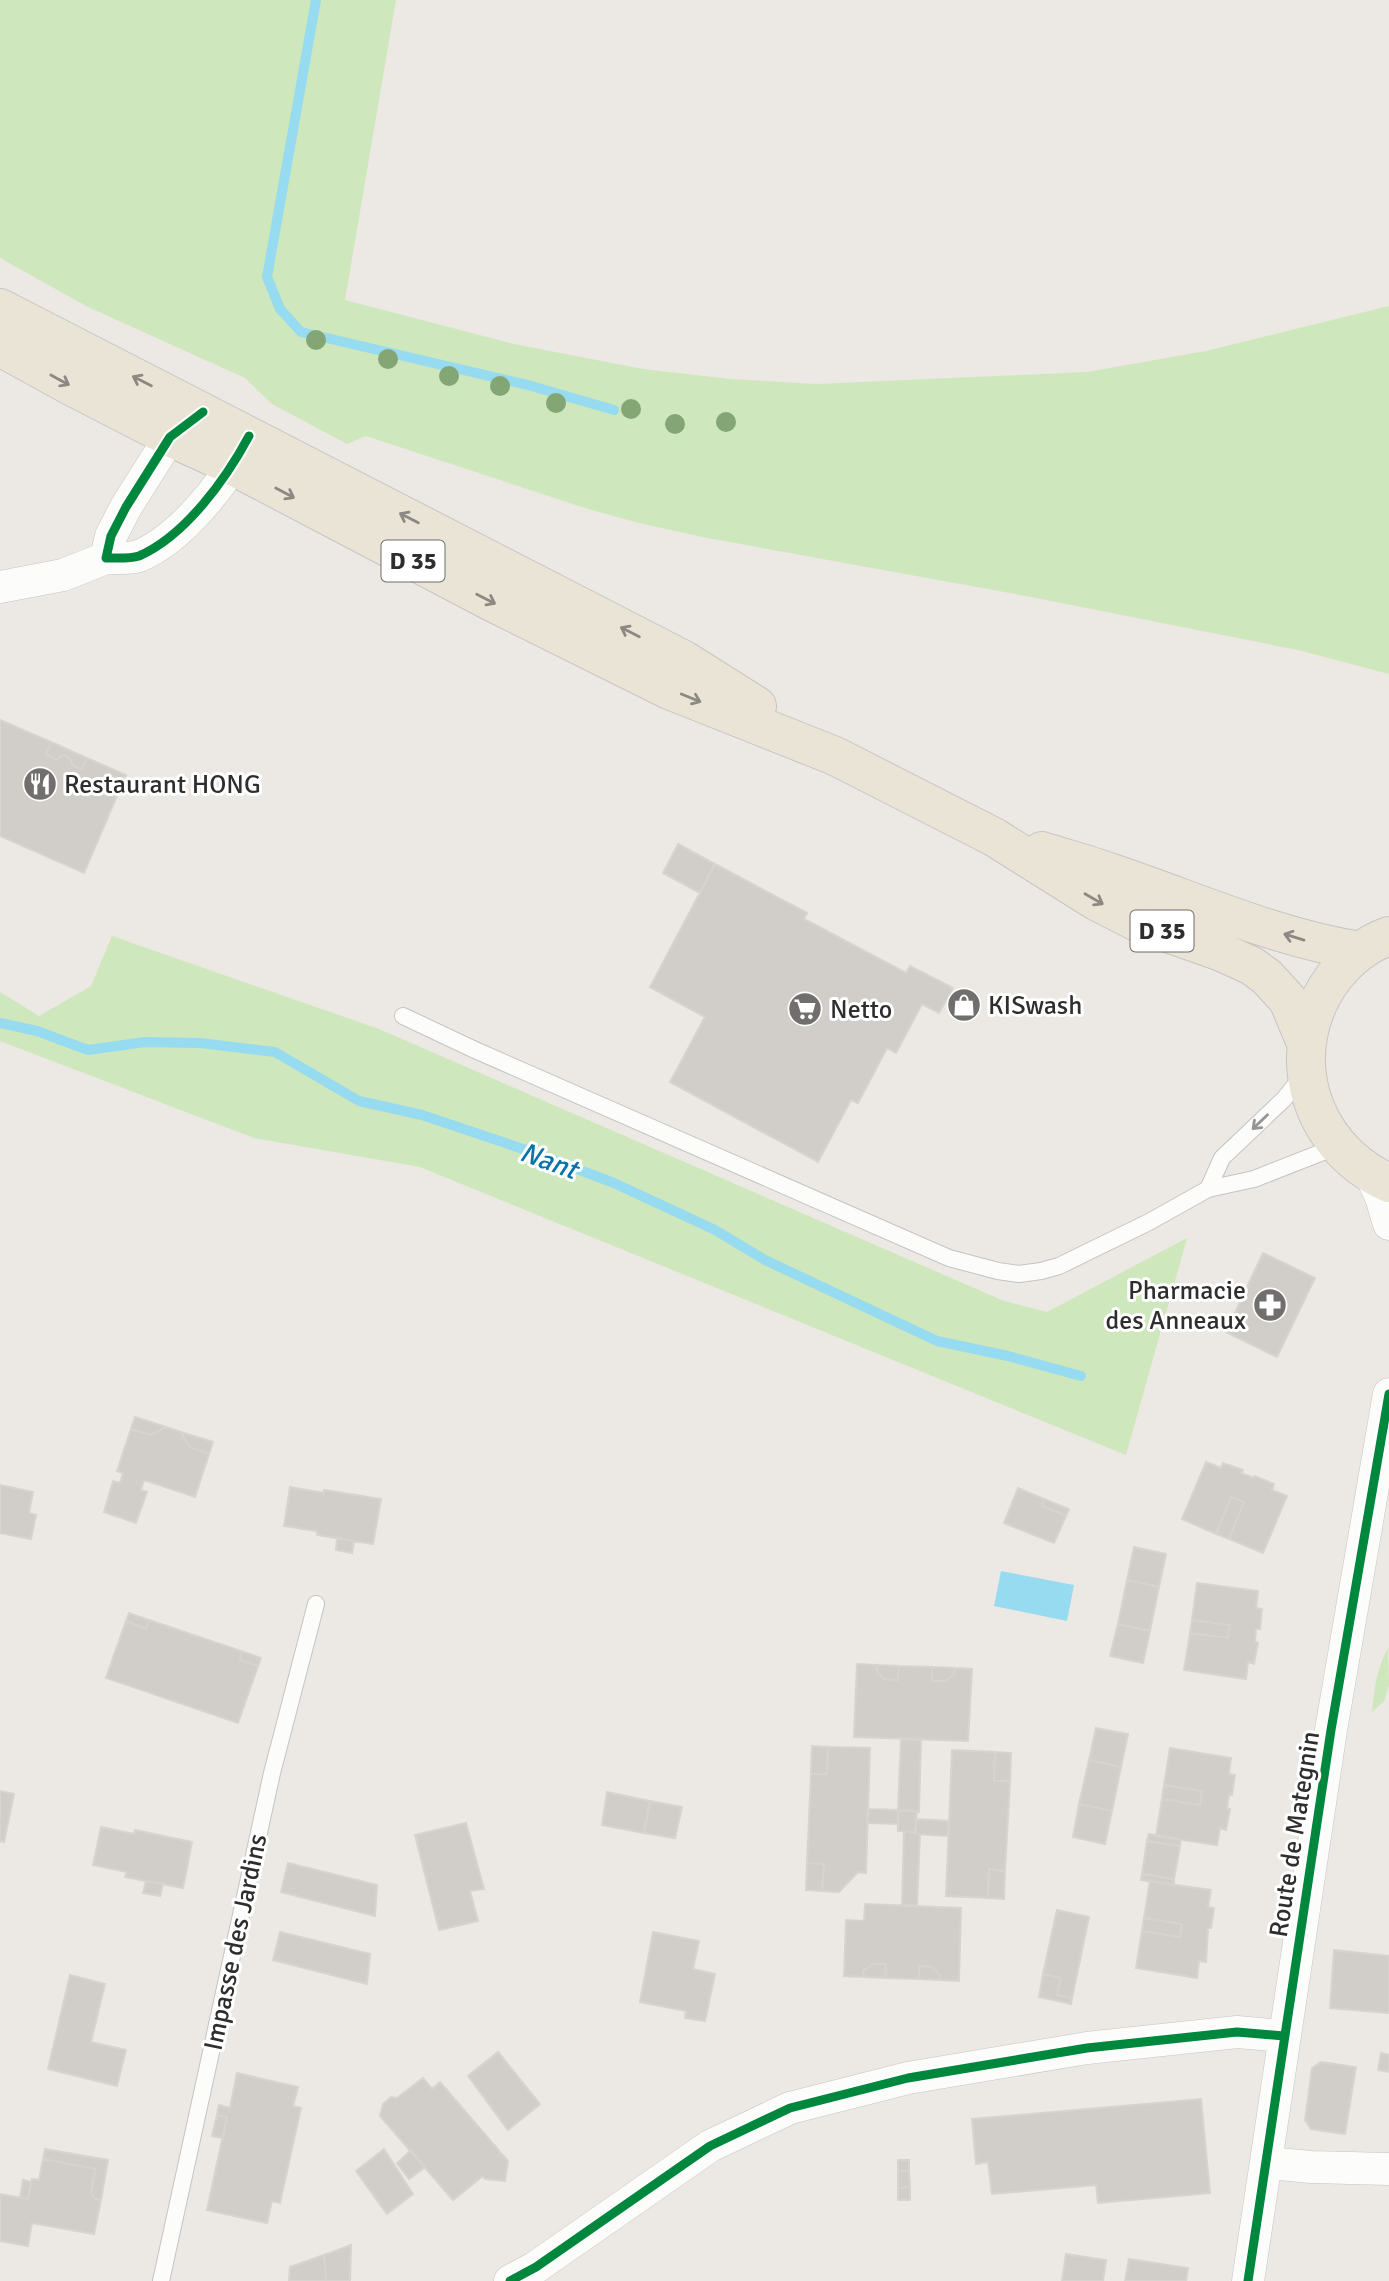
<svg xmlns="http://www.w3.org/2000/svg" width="1389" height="2281" font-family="Signika,sans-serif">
<rect width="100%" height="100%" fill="#ece8e4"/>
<path fill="#cfe7bc" d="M 0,0 L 396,0 L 345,300 L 514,344 L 643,369 L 731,379 L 816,384 L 1087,372 L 1206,351 L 1389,306 L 1389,674 L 1298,650 L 1026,596 L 702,537 L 639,523 L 588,509 L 366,436 L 347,444 L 272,404 L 245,378 L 88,307 L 0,258 Z
M 112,936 L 379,1029 L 1004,1301 L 1047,1312 L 1187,1238 L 1126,1455 L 420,1167 L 254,1138 L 0,1041 L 0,992 L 39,1016 L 91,986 Z
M 1388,1648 L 1389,1685 L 1384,1701 L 1372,1712 C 1374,1690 1377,1668 1388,1648 Z"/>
<path fill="#96dbef" d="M 1001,1571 L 1074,1585 L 1067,1621 L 994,1606 Z"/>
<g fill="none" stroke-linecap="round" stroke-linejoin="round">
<path stroke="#96dbef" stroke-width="10" d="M 316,0 L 267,277 L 280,309 L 301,332 L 528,385 L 614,410
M 0,1023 L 37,1031 L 88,1050 L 145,1042 L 200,1043 L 275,1052 L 359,1101 L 422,1115 L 535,1153 L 614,1183 L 715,1230 L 765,1260 L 937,1341 L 1008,1356 L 1081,1376"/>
</g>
<path fill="#d1ceca" stroke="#d7d4d0" stroke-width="2" d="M 0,720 L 51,742 L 46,754 L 57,760 L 62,755 L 66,756 L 71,760 L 72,765 L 82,769 L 87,758 L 126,775 L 84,873 L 0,836 Z
M 51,742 L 87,758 L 82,769 L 72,765 L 71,760 L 66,756 L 62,755 L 57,760 L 46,754 Z
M 678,844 L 715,864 L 700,893 L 663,873 Z
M 715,864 L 807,913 L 804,919 L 906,973 L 910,966 L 953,988 L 939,1013 L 922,1004 L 896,1053 L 887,1048 L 858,1103 L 851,1100 L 818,1162 L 670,1082 L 705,1017 L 650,987 Z
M 1263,1253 L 1315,1278 L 1277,1357 L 1226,1332 Z
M 135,1417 L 166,1427 L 151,1435 L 131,1429 Z
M 166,1427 L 181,1432 L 189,1447 L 209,1454 L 195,1497 L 144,1480 L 141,1490 L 147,1492 L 136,1523 L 104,1512 L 113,1481 L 120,1483 L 123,1473 L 117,1471 L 131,1429 L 151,1435 Z
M 181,1432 L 213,1442 L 209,1454 L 189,1447 Z
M 1206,1462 L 1221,1468 L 1223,1463 L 1243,1470 L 1241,1473 L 1254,1478 L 1255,1476 L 1274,1484 L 1272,1490 L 1287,1496 L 1263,1553 L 1229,1539 L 1244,1502 L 1231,1497 L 1216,1534 L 1182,1519 Z
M 0,1485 L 33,1492 L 29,1513 L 36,1515 L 31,1539 L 0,1533 Z
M 290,1487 L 324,1493 L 324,1490 L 381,1499 L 373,1544 L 317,1535 L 317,1531 L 284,1526 Z
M 1018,1488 L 1044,1499 L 1042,1506 L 1066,1516 L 1054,1543 L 1004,1523 Z
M 1231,1497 L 1244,1502 L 1229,1539 L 1216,1534 Z
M 1044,1499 L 1069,1509 L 1066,1516 L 1042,1506 Z
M 337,1538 L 354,1541 L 352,1553 L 336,1550 Z
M 1134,1547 L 1166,1554 L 1159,1587 L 1127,1580 Z
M 1127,1580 L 1159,1587 L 1150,1631 L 1118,1624 Z
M 1197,1583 L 1258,1591 L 1256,1608 L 1262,1609 L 1260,1629 L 1256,1629 L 1255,1642 L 1258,1643 L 1254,1664 L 1248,1662 L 1246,1679 L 1184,1670 L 1190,1633 L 1228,1638 L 1230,1625 L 1192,1620 Z
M 129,1613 L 149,1620 L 146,1629 L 126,1621 Z
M 149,1620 L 241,1651 L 240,1660 L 258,1666 L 238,1723 L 106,1678 L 126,1621 L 146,1629 Z
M 1192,1620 L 1230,1625 L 1228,1638 L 1190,1633 Z
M 1118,1624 L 1150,1631 L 1143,1663 L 1110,1656 Z
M 241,1651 L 261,1658 L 258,1666 L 240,1660 Z
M 857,1664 L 877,1665 L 877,1672 L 884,1679 L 898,1680 L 899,1666 L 932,1667 L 932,1681 L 945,1681 L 954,1674 L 955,1668 L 972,1669 L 968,1741 L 854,1737 Z
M 877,1665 L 899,1666 L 898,1680 L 884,1679 L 877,1672 Z
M 932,1667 L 955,1668 L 954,1674 L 945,1681 L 932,1681 Z
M 1096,1728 L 1128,1734 L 1121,1767 L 1089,1760 Z
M 901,1739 L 921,1740 L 919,1812 L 898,1810 Z
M 812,1746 L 828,1747 L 827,1774 L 811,1774 Z
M 828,1747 L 870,1748 L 866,1873 L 858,1872 L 839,1892 L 822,1891 L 824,1864 L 807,1863 L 811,1774 L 827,1774 Z
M 1170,1748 L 1231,1758 L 1229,1774 L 1235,1775 L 1232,1795 L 1229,1795 L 1227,1809 L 1230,1809 L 1226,1830 L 1220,1828 L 1217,1845 L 1156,1836 L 1162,1799 L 1200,1805 L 1202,1791 L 1164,1785 Z
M 952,1750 L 995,1752 L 994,1781 L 1010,1781 L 1005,1871 L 989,1869 L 988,1898 L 946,1896 Z
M 995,1752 L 1011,1753 L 1010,1781 L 994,1781 Z
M 1089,1760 L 1121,1767 L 1112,1811 L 1079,1804 Z
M 1164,1785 L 1202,1791 L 1200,1805 L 1162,1799 Z
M 0,1791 L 14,1794 L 4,1842 L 0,1841 Z
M 607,1792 L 650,1801 L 644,1833 L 602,1825 Z
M 650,1801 L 682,1807 L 675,1838 L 644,1833 Z
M 1079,1804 L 1112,1811 L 1105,1844 L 1073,1837 Z
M 868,1809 L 898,1810 L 898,1824 L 867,1823 Z
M 898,1810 L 917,1811 L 915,1832 L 898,1831 Z
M 916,1819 L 949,1821 L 948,1836 L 916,1834 Z
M 466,1823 L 484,1889 L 470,1891 L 478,1921 L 439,1930 L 415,1835 Z
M 101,1827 L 134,1834 L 135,1830 L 192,1842 L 183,1888 L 125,1877 L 127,1872 L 93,1865 Z
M 904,1831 L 920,1834 L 917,1906 L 902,1905 Z
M 1149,1834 L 1181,1839 L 1180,1846 L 1147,1841 Z
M 1147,1841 L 1180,1846 L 1174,1879 L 1142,1874 Z
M 288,1863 L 377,1885 L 375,1916 L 281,1892 Z
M 807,1863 L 824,1864 L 822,1891 L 806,1890 Z
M 989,1869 L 1005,1871 L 1004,1899 L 988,1898 Z
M 1142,1874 L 1174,1879 L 1174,1885 L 1141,1880 Z
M 146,1881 L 163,1884 L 160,1896 L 143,1893 Z
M 1150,1881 L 1211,1890 L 1208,1907 L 1214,1908 L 1211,1928 L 1208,1928 L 1206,1962 L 1199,1961 L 1197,1978 L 1136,1968 L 1142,1931 L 1180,1937 L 1182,1924 L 1144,1918 Z
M 865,1904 L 961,1908 L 959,1981 L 940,1980 L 940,1975 L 932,1967 L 919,1966 L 919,1979 L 885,1978 L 886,1964 L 874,1964 L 863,1971 L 864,1977 L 844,1976 L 846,1920 L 864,1921 Z
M 1057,1910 L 1089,1917 L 1072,1998 L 1057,1995 L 1061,1978 L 1043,1974 Z
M 1144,1918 L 1182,1924 L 1180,1937 L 1142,1931 Z
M 280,1932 L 370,1954 L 367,1984 L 273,1960 Z
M 653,1932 L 699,1941 L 693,1969 L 715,1974 L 705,2021 L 685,2018 L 686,2011 L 640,2002 Z
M 1334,1950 L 1389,1956 L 1389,2013 L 1330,2008 Z
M 874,1964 L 886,1964 L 885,1978 L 864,1977 L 863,1971 Z
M 919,1966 L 932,1967 L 940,1975 L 940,1980 L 919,1979 Z
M 1043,1974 L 1061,1978 L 1057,1995 L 1072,1998 L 1071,2004 L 1039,1997 Z
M 70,1975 L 105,1984 L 91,2042 L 126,2050 L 117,2086 L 48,2069 Z
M 498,2052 L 540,2104 L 508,2130 L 468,2076 Z
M 1381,2053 L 1389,2055 L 1389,2072 L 1378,2070 Z
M 1321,2062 L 1356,2067 L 1345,2134 L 1311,2129 L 1305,2120 L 1312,2068 Z
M 237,2073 L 298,2087 L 293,2106 L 301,2108 L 280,2203 L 272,2201 L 267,2223 L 207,2210 L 227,2117 L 217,2115 L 219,2105 L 230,2108 Z
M 423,2078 L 432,2089 L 440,2082 L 508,2161 L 505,2181 L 485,2179 L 483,2176 L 453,2200 L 380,2116 L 383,2104 L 391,2097 L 397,2098 Z
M 1201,2099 L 1210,2193 L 1098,2203 L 1096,2185 L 992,2194 L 988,2162 L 976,2164 L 972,2119 Z
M 217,2115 L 227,2117 L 223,2138 L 212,2136 Z
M 45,2149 L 108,2160 L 101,2200 L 95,2199 L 91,2193 L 95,2169 L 43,2159 Z
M 384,2149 L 413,2194 L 387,2214 L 356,2171 Z
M 411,2150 L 425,2167 L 409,2179 L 397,2163 Z
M 43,2159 L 95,2169 L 91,2193 L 95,2199 L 101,2200 L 94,2234 L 32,2223 L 28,2246 L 0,2241 L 0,2194 L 28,2199 L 32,2179 L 39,2180 Z
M 898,2160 L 909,2160 L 909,2171 L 898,2171 Z
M 898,2171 L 909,2171 L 910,2187 L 898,2188 Z
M 23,2180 L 31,2182 L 28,2199 L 20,2198 Z
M 910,2187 L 910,2200 L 898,2200 L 898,2188 Z
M 351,2245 L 350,2281 L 326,2281 L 324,2255 Z
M 1066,2254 L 1106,2260 L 1103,2281 L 1062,2281 Z
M 324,2255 L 326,2281 L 289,2281 L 290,2267 Z
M 1129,2259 L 1188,2268 L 1186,2281 L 1125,2281 Z"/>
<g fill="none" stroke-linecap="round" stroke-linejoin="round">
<g stroke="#c5c4c5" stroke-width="18">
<path id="lane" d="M 403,1016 L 475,1050 L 949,1258 L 998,1271 L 1019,1274 L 1041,1271 L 1059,1266 L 1149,1222 L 1208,1189 L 1254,1179 L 1338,1146
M 1208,1189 L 1222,1158 L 1284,1099 L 1304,1074
M 161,2281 L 272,1773 L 316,1604"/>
</g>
<g stroke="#c5c4c5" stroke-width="33">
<path id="street" d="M 188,423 L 170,437 L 126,507 L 111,536 L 106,558 C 116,558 130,559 139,556 C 180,539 223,485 244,446
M 0,587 L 63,575 L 106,558
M 1370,1173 L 1381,1197 L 1389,1224
M 1267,2163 L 1311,2167 L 1389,2169
M 510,2281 L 536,2267 L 710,2146 L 790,2108 L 908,2078 L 1087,2048 L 1237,2032 L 1284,2036
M 1248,2281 L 1331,1730 L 1389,1394"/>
</g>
<g stroke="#c6c5c4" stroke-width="40">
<path id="primary" d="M 0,308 L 684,660 L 757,706
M 0,347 L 71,386 L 170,437 L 233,466 L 490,601 L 669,690 L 835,756 L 994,837 L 1096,901 L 1139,923 L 1219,951 L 1252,966 L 1267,977 L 1288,1000 L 1306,1043
M 1042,851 C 1064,858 1087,864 1109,872 C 1193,900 1273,937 1360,951
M 1389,936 C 1368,943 1348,959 1334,977 C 1280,1049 1307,1146 1389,1183"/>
</g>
<use href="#lane" stroke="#fcfcfb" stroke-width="16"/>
<use href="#street" stroke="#fcfcfb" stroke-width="32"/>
<use href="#primary" stroke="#e9e4d6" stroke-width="38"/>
<g stroke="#fff" stroke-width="13">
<path id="cycleway" d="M 203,412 L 170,437 L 126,507 L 111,536 L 106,558 C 116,558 130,559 139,556 C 185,536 226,479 249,436
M 510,2281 L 536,2267 L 710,2146 L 790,2108 L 908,2078 L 1087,2048 L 1237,2032 L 1284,2036
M 1248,2281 L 1331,1730 L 1389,1394"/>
</g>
<use href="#cycleway" stroke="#00873e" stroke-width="9"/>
</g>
<g fill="#83a674">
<circle cx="316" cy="340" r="10"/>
<circle cx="388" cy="359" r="10"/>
<circle cx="449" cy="376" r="10"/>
<circle cx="500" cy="386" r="10"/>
<circle cx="556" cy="403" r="10"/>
<circle cx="631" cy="409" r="10"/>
<circle cx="726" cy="422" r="10"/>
<circle cx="675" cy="424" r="10"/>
</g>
<defs><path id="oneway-shaft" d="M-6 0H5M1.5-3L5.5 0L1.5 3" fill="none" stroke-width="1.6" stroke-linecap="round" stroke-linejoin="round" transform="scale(1.75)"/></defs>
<g stroke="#8c8982">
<use href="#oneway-shaft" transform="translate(60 380) rotate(29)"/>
<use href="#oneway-shaft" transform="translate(142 381) rotate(-153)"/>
<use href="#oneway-shaft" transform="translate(285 493) rotate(28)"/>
<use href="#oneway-shaft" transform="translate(409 518) rotate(-153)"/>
<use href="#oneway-shaft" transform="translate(486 599) rotate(27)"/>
<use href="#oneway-shaft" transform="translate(630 632) rotate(-153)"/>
<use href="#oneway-shaft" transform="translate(691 698) rotate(22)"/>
<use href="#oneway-shaft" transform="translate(1094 899) rotate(30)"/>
<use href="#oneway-shaft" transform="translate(1294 937) rotate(-163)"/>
</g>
<use stroke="#959594" href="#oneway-shaft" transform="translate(1260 1122) rotate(136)"/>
<defs>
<g id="restaurant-disc" transform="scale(1.75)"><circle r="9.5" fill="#706f6e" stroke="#fff"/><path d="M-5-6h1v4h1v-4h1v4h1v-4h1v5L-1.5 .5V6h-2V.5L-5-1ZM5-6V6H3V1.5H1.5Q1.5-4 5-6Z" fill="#fff"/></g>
<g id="shop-disc" transform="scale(1.75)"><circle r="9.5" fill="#706f6e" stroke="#fff"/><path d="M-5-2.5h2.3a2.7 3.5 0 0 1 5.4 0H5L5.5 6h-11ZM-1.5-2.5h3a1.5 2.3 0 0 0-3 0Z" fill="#fff"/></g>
<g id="supermarket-disc" transform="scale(1.75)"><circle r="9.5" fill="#706f6e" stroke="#fff"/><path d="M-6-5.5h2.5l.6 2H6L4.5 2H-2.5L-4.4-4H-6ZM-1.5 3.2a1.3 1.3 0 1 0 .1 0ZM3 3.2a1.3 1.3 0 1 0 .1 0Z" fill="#fff"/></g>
<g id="pharmacy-disc" transform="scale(1.75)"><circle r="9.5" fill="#706f6e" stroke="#fff"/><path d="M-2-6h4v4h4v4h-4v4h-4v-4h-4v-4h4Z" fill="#fff"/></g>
</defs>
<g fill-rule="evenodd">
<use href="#restaurant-disc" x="40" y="784"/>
<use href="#shop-disc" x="964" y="1005"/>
<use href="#supermarket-disc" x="805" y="1009"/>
<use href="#pharmacy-disc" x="1270" y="1305"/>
</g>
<g text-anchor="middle" stroke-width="6" stroke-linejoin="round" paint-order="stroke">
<g fill="#fff" stroke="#6d6d6d" stroke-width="2">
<rect x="381.5" y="540.5" width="63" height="41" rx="5"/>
<rect x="1130.5" y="910.5" width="63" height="41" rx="5"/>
</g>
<g font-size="24" font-weight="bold" fill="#2e2e2e">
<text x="413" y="569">D 35</text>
<text x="1162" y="939">D 35</text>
</g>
<g font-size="26" fill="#2e2e2e" stroke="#fff" text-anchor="start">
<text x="64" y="793">Restaurant HONG</text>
<text x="988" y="1014">KISwash</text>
<text x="830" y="1018">Netto</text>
<text x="1246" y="1299" text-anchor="end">Pharmacie<tspan x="1246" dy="30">des Anneaux</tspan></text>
</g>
<g font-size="26" fill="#2e2e2e" stroke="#fff">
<text transform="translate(1294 1834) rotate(-81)" y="9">Route de Mategnin</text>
<text transform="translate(235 1942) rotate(-78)" y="9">Impasse des Jardins</text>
</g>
<g font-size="28" font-style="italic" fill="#0875a8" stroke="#fff">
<text transform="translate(549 1160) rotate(20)" y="10">Nant</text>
</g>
</g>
</svg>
